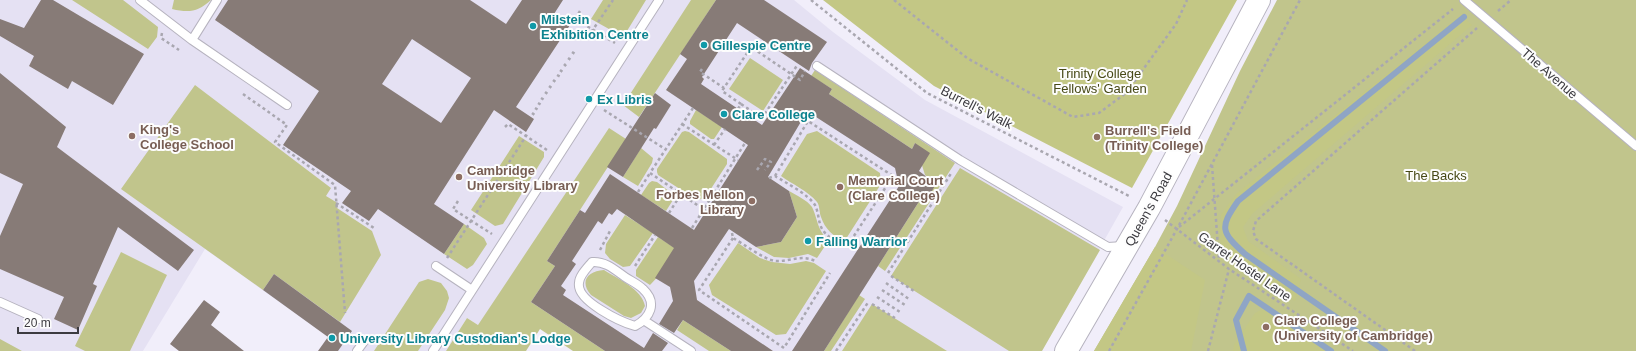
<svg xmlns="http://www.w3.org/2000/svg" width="1636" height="351" font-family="Arial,sans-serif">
<rect width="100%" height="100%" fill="#f1eefa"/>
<path fill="#e5e1f3" d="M 0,0 L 794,0 L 833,32 L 925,100 L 1123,207 L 1042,351 L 605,351 L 531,302 L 478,325 L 467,318 L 446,351 L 318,351 L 330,334 L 325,330 L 323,333 L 205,249 L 143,351 L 0,351 Z"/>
<path fill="#c1c58c" d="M 72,0 L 123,0 L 158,27 L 157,37 L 148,49 Z
M 174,0 L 211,0 C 198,12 189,13 172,9 Z
M 603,0 L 646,0 L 627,31 L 618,34 L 591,19 Z
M 691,0 L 716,0 L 639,117 L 623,105 Z
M 1277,0 L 1636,0 L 1636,351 L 1094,351 L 1155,247 L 1177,206 L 1240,71 Z
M 750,58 L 783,80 L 763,111 L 729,89 Z
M 815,70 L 955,163 L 885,271 L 878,266 L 920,200 L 925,203 L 936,183 L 925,175 L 915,143 L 912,149 L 829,94 L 832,89 L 811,76 Z
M 195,85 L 331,188 L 326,196 L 336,202 L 337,208 L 372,231 L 381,255 L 340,322 L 274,274 L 263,290 L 121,189 Z
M 696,110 L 722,127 L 714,139 L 711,139 L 690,124 L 690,121 Z
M 609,128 L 626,139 L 547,261 L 555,266 L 531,302 L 605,351 L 573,351 L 540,329 L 526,351 L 446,351 L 467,318 L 478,325 Z
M 685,131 L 689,132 L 727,159 L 727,164 L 705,198 L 697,200 L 658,175 L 657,172 L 657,169 L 682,132 Z
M 817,131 L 880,173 L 881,184 L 844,242 C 833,236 825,229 821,217 C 819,212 820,206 817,202 C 808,191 792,184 781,176 L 807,134 Z
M 519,136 L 544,152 L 544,157 L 503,224 L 495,226 L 471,210 Z
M 641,148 L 653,158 L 652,163 L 638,186 L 623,177 Z
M 960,168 L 1100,250 L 1042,351 L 1009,351 L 891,276 Z
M 652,181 L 657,182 L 674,195 L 673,200 L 666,211 L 641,195 L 649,183 Z
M 789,191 C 796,195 807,200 812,207 C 818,219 817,231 829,240 L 817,258 L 808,254 L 789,258 L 774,257 L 756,247 L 781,242 L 797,217 Z
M 625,215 L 653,233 L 630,266 L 623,267 L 610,259 L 605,253 L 606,244 Z
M 464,224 L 484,238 L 487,244 L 473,265 L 467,269 L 444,254 Z
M 658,237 L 681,252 L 650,285 L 636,276 L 636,270 Z
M 738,243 L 760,258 L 772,262 L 790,264 L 806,261 L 814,263 L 826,271 L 786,334 L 776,335 L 712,295 L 709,285 Z
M 121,252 L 167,275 L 130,351 L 85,351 L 75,346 Z
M 604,270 C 618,279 642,289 645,306 L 641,313 L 631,318 L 624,316 L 591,295 C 579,281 588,271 604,270 Z
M 428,279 L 441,283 L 447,291 L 449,298 L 445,310 L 418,351 L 374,351 L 419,282 Z
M 859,295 L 865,299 L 831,351 L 824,351 Z
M 872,304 L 947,351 L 842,351 Z
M 683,320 L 731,351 L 709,351 L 677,330 Z
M 0,339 L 22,351 L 0,351 Z"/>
<path fill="#c3c785" d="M 823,0 L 1237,0 L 1132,188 L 934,86 Z
M 1461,15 L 1472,25 L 1252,214 L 1243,227 L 1248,241 L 1301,279 L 1295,301 L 1223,254 L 1219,235 L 1221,215 L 1236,194 Z
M 1155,247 L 1205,280 L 1191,351 L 1094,351 Z
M 1265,308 L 1330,351 L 1233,351 L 1234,345 L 1255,313 Z"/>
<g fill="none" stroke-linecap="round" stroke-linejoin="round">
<path stroke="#8fa5c5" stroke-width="6" d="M 1244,351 L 1236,320 L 1249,296 L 1331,351
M 1385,351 L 1245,254 C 1221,232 1219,228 1238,201 L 1464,17"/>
</g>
<path fill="#877b77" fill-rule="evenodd" d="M 41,0 L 53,0 L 144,54 L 113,105 L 72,81 L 68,89 L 29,66 L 34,56 L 0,36 L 0,19 L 24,28 Z
M 228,0 L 470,0 L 506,24 L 522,0 L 563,0 L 554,14 L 570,25 L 516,107 L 534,119 L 526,132 L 494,110 L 434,204 L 464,224 L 444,254 L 378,209 L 369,221 L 342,203 L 351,191 L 283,145 L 319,91 L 215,20 ZM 412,39 L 471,78 L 441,123 L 382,84 Z
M 716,0 L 764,0 L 827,42 L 812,63 L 809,71 L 737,23 L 702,77 L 704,79 L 701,84 L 762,125 L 800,68 L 832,89 L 829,94 L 912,149 L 915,143 L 930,153 L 919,171 L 936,184 L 925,203 L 920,200 L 824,351 L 792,351 L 899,186 L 895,168 L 816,117 L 802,120 L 768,177 L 789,191 L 797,217 L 781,242 L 756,247 L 729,229 L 694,281 L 697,300 L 773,351 L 731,351 L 683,320 L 674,333 L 659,324 L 673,301 L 670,287 L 655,278 L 674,248 L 617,209 L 612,215 L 609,213 L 602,224 L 598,221 L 572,261 L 576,264 L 561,286 L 566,290 L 563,295 L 644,348 L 653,333 L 668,343 L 662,351 L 605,351 L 531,302 L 555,266 L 547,261 L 580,210 L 585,213 L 610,174 L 694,230 L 748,145 L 666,90 L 687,59 L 680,54 Z
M 0,73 L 66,127 L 57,147 L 194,250 L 178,271 L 118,227 L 93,284 L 97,286 L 78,330 L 54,319 L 64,297 L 0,269 L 0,236 L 23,184 L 0,173 Z
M 655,93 L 671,105 L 656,129 L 654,128 L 623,177 L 607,167 Z
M 274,274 L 352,331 L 338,351 L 318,351 L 328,337 L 263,290 Z
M 204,300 L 220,312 L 211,325 L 244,351 L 179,351 L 170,344 Z"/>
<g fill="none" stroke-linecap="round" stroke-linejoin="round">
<g stroke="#b6b3bf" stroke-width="10">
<path id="service" d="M 140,0 L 192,40 L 287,105
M 1464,0 L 1636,146
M 192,40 L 217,0
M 817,66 L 960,160 L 1033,203 L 1108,247 L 1123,246
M 592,262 C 605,261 614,269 625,277 C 631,281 638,284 643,289 C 658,303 650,318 635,326 C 621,322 576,301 579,283 C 579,276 587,268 592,262 Z
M 436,266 L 472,290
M 0,302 L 38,319
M 645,321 L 691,351
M 357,351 L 365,340
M 433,351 L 659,0"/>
</g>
<g stroke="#b6b3bf" stroke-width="24">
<path id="primary" d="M 1066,351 L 1149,208 L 1259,0"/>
</g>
<path stroke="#a9a7b0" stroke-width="2.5" stroke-dasharray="3 3" stroke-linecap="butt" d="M 811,0 L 927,93 L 1131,197
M 894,0 L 967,58 L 1073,117 L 1099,113 L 1126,93 L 1176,24 L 1187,0
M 580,11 L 575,19 L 615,43
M 1498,11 L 1511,0
M 162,33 L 161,38 L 179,50
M 588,37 L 613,0
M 572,52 L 575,54
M 568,58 L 571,60
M 564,64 L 567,67
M 702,69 L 700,72 L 724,88
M 560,70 L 564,73
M 557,75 L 561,77
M 553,80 L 557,83
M 549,86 L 553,89
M 545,92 L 549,95
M 243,94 L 287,125 L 275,142 L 335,185 L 345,313
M 541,98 L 546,101
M 538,103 L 543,106
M 741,104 L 722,91 L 751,47 L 800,80 L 805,71
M 535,108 L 540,111
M 693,108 L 650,173 L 706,211
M 738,109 L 741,104 L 762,118 L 798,64
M 604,110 L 665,149
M 532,113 L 536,116
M 682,124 L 738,160
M 505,127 L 508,124 L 547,150
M 714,145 L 725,129
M 1212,165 L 1219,261
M 757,170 L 765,159 L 771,162 L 765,170
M 775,176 L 808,121 L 893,176 L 848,245
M 769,178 L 775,176 C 786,183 808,194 815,205 C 821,218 816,228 831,238
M 638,192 L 650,173
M 458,201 L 453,209 L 492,234
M 336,203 L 374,228
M 669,213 L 681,194
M 1165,220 L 1229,269 L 1353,351
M 1179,227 L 1453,9
M 692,228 L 745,143
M 732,233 L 733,238 C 744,244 763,259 775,261 C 789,262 802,254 815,261
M 733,238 L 699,290 L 784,348 L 830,273
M 600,250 L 610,231
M 447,258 L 528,133
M 635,266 L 655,235
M 888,273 L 952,172
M 891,276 L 914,291
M 886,283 L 909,299
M 882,290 L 905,305
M 877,297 L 900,312
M 872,304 L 895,318
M 836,351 L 869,301
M 1109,351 L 1177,229 L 1300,0
M 1208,351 L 1229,269
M 1415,351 L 1256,239 L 1253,231 L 1256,221 L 1477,28"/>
<use href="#service" stroke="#fff" stroke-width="8"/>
<use href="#primary" stroke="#fff" stroke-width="22"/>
</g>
<g fill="#0f9aa8" stroke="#fdfdfd" stroke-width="1.5">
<circle cx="533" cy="26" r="4"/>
<circle cx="704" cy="45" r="4"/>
<circle cx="589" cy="99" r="4"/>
<circle cx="724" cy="114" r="4"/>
<circle cx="808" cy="241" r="4"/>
<circle cx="332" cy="338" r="4"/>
</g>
<g fill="#8d6e63" stroke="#fdfdfd" stroke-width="1.5">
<circle cx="132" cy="136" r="4"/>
<circle cx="1097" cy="137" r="4"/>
<circle cx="459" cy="177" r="4"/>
<circle cx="840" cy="187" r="4"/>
<circle cx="752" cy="201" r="4"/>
<circle cx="1266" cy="327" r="4"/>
</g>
<g text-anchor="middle" stroke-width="4" stroke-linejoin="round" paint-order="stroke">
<g font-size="13" font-weight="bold" fill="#0d838f" stroke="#fdfdfd" text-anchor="start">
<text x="541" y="24">Milstein<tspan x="541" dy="15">Exhibition Centre</tspan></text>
<text x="712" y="50">Gillespie Centre</text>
<text x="597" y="104">Ex Libris</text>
<text x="732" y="119">Clare College</text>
<text x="816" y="246">Falling Warrior</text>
<text x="340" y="343">University Library Custodian's Lodge</text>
</g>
<g font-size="13" fill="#474917" stroke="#fdfdfd">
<text x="1100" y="78">Trinity College<tspan x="1100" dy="15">Fellows' Garden</tspan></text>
<text x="1436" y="180">The Backs</text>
</g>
<g font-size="13" fill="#3c3b40" stroke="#fdfdfd">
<text transform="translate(1550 73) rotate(41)" y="5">The Avenue</text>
<text transform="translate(977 107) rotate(27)" y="5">Burrell's Walk</text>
<text transform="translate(1148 209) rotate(-61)" y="5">Queen's Road</text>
<text transform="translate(1245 266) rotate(35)" y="5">Garret Hostel Lane</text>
</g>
<g font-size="13" font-weight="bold" fill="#785e54" stroke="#fdfdfd" text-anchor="start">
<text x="140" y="134">King's<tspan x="140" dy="15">College School</tspan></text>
<text x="1105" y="135">Burrell's Field<tspan x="1105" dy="15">(Trinity College)</tspan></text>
<text x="467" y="175">Cambridge<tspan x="467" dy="15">University Library</tspan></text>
<text x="848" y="185">Memorial Court<tspan x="848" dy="15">(Clare College)</tspan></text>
<text x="744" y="199" text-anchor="end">Forbes Mellon<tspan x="744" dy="15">Library</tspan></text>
<text x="1274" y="325">Clare College<tspan x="1274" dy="15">(University of Cambridge)</tspan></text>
</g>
</g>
<path d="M18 327v6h60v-6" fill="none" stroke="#3c3b40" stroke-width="2"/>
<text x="24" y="327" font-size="12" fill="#3c3b40" stroke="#fdfdfd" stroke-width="3" paint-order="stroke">20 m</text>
</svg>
